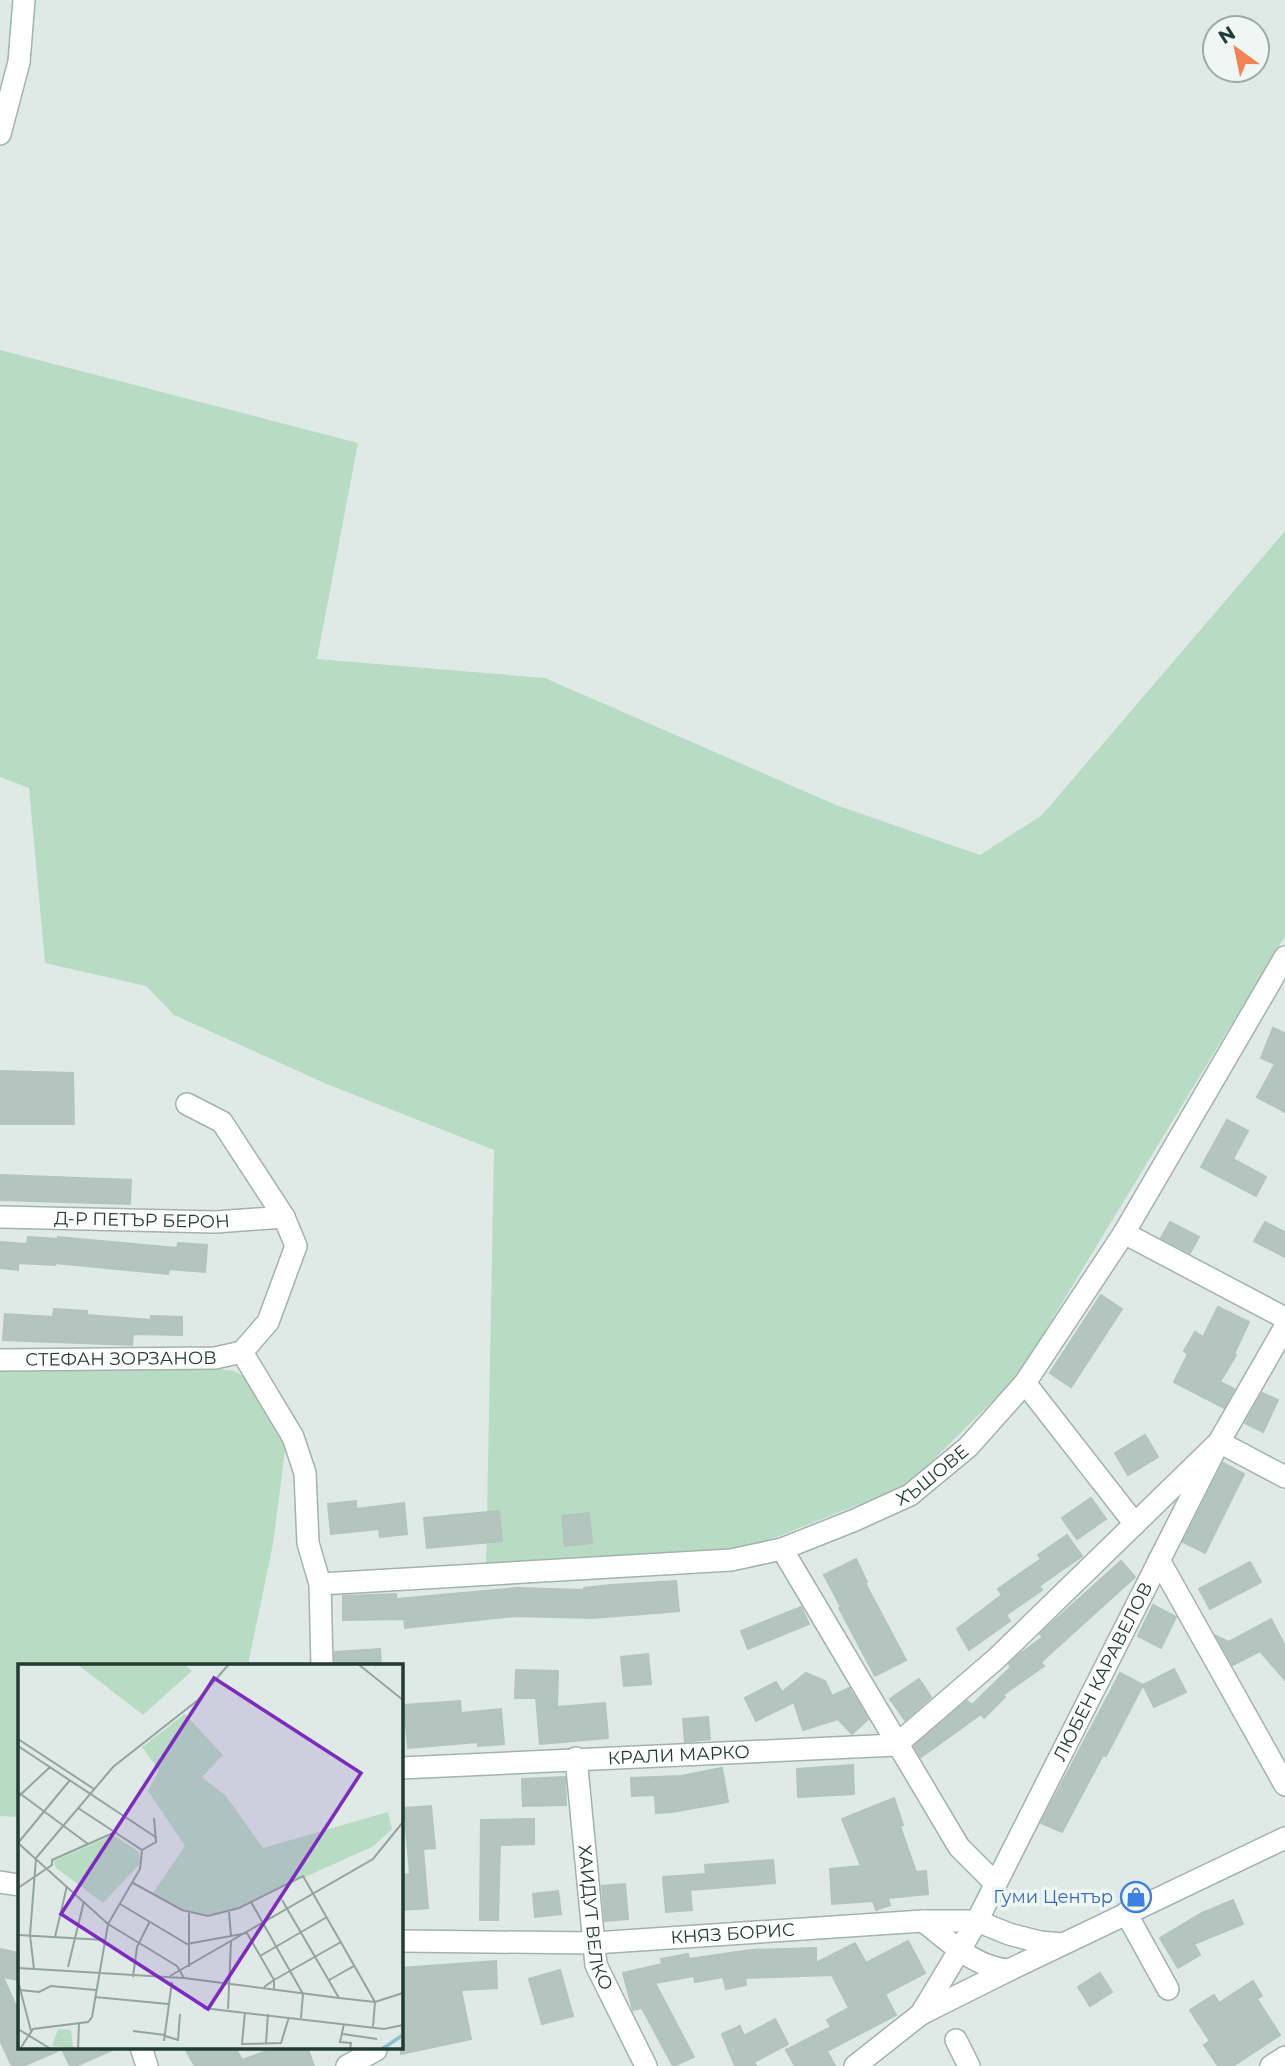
<svg xmlns="http://www.w3.org/2000/svg" width="1285" height="2066" font-family="Montserrat,sans-serif">
<rect width="100%" height="100%" fill="#dfeae6"/>
<path fill="#b8dcc3" d="M 0,350 L 358,443 L 317,659 L 545,678 L 836,805 L 980,855 L 1042,815 L 1285,531 L 1285,936 L 1017,1377 L 908,1485 L 731,1555 L 486,1569 L 494,1150 L 329,1085 L 174,1015 L 146,986 L 45,963 L 29,788 L 0,777 Z
M 213,1368 L 234,1371 L 250,1380 L 286,1443 L 273,1544 L 248,1665 L 19,1665 L 19,1817 L 0,1816 L 0,1372 Z"/>
<path fill="#b4c5bf" stroke="#b2c4bd" stroke-width="2" d="M 1273,1028 L 1285,1033 L 1285,1112 L 1257,1097 L 1275,1064 L 1261,1058 Z
M 0,1071 L 73,1073 L 74,1124 L 0,1124 Z
M 1227,1120 L 1248,1131 L 1233,1159 L 1266,1177 L 1256,1196 L 1201,1167 Z
M 0,1175 L 131,1180 L 130,1204 L 0,1200 Z
M 1170,1222 L 1199,1237 L 1190,1253 L 1161,1238 Z
M 1265,1222 L 1285,1232 L 1285,1257 L 1254,1241 Z
M 28,1237 L 58,1239 L 58,1237 L 177,1248 L 178,1243 L 207,1245 L 205,1272 L 169,1269 L 168,1274 L 55,1263 L 55,1265 L 18,1263 L 18,1270 L 0,1268 L 0,1242 L 27,1244 Z
M 1101,1295 L 1122,1309 L 1071,1387 L 1050,1373 Z
M 1218,1307 L 1249,1322 L 1234,1354 L 1236,1355 L 1220,1382 L 1234,1389 L 1224,1408 L 1174,1382 L 1188,1354 L 1184,1351 L 1195,1332 L 1203,1337 Z
M 54,1309 L 87,1311 L 87,1315 L 151,1320 L 151,1316 L 182,1317 L 182,1335 L 133,1334 L 132,1345 L 3,1340 L 5,1314 L 53,1317 Z
M 1262,1393 L 1278,1400 L 1263,1432 L 1245,1423 Z
M 1145,1435 L 1158,1457 L 1128,1475 L 1115,1453 Z
M 1223,1463 L 1244,1474 L 1205,1553 L 1183,1542 Z
M 1091,1498 L 1106,1519 L 1077,1539 L 1062,1518 Z
M 356,1501 L 356,1509 L 404,1503 L 407,1534 L 380,1537 L 379,1529 L 331,1534 L 328,1504 Z
M 499,1511 L 502,1541 L 427,1548 L 424,1518 Z
M 589,1513 L 592,1543 L 565,1546 L 562,1516 Z
M 1067,1535 L 1082,1556 L 1039,1586 L 1042,1590 L 1006,1615 L 1010,1621 L 969,1650 L 957,1629 L 1002,1595 L 998,1589 L 1041,1559 L 1038,1555 Z
M 856,1559 L 867,1582 L 865,1583 L 906,1660 L 875,1676 L 839,1608 L 841,1607 L 824,1575 Z
M 1121,1561 L 1135,1577 L 1041,1662 L 1044,1666 L 1003,1695 L 1005,1697 L 984,1718 L 981,1714 L 921,1757 L 914,1746 L 967,1701 L 972,1705 L 1011,1667 L 1009,1664 L 1020,1654 L 1043,1637 L 1040,1634 Z
M 1250,1562 L 1261,1582 L 1210,1609 L 1199,1589 Z
M 676,1581 L 679,1611 L 593,1618 L 515,1616 L 405,1628 L 404,1619 L 343,1620 L 343,1596 L 396,1594 L 396,1599 L 517,1588 L 584,1590 L 584,1588 L 611,1585 Z
M 1153,1605 L 1176,1617 L 1161,1648 L 1138,1636 Z
M 801,1607 L 809,1624 L 748,1649 L 741,1631 Z
M 1271,1619 L 1285,1646 L 1285,1680 L 1260,1651 L 1233,1665 L 1216,1636 L 1229,1642 Z
M 380,1649 L 381,1665 L 335,1665 L 335,1652 Z
M 648,1654 L 651,1684 L 624,1686 L 621,1657 Z
M 1174,1669 L 1186,1692 L 1154,1707 L 1143,1685 Z
M 516,1670 L 558,1671 L 557,1707 L 605,1703 L 608,1738 L 540,1744 L 536,1698 L 515,1698 Z
M 806,1673 L 825,1681 L 832,1696 L 849,1688 L 868,1719 L 852,1734 L 838,1719 L 803,1730 L 794,1702 L 756,1721 L 745,1698 L 776,1682 L 782,1692 Z
M 1120,1673 L 1143,1685 L 1106,1756 L 1103,1755 L 1062,1832 L 1041,1823 Z
M 919,1679 L 931,1697 L 905,1720 L 890,1699 Z
M 460,1701 L 461,1713 L 501,1709 L 504,1744 L 478,1746 L 478,1742 L 408,1748 L 404,1705 Z
M 708,1717 L 710,1739 L 685,1742 L 683,1719 Z
M 853,1765 L 854,1794 L 798,1797 L 797,1769 Z
M 722,1768 L 728,1802 L 672,1812 L 656,1813 L 655,1795 L 632,1796 L 631,1778 L 681,1776 Z
M 565,1777 L 566,1805 L 523,1806 L 522,1779 Z
M 894,1798 L 903,1825 L 900,1826 L 916,1872 L 926,1871 L 928,1894 L 888,1898 L 890,1905 L 876,1910 L 873,1901 L 832,1904 L 830,1869 L 861,1866 L 842,1819 Z
M 431,1806 L 435,1848 L 423,1849 L 428,1908 L 402,1910 L 401,1875 L 410,1874 L 404,1808 Z
M 534,1819 L 534,1844 L 500,1845 L 498,1920 L 480,1920 L 481,1820 Z
M 773,1860 L 775,1883 L 690,1890 L 692,1910 L 666,1912 L 663,1877 L 706,1874 L 705,1865 Z
M 625,1884 L 628,1919 L 605,1921 L 602,1886 Z
M 558,1891 L 561,1914 L 535,1917 L 533,1894 Z
M 1233,1900 L 1243,1924 L 1194,1944 L 1200,1955 L 1178,1968 L 1160,1938 L 1202,1913 Z
M 908,1941 L 925,1973 L 885,1994 L 896,2015 L 827,2051 L 835,2066 L 795,2066 L 786,2050 L 831,2027 L 827,2020 L 849,2008 L 832,1975 L 745,1978 L 746,1985 L 726,1989 L 723,1977 L 695,1982 L 694,1976 L 655,1983 L 694,2057 L 673,2066 L 642,2008 L 633,2010 L 623,1973 L 662,1964 L 661,1959 L 688,1954 L 689,1959 L 751,1950 L 816,1948 L 816,1963 L 855,1943 L 866,1963 Z
M 0,1949 L 19,1953 L 19,1980 L 3,1977 L 19,2013 L 19,2047 L 119,2047 L 76,2066 L 70,2066 L 62,2049 L 23,2066 L 12,2066 L 0,2040 Z
M 496,1961 L 497,1988 L 461,1990 L 471,2039 L 401,2054 L 401,1968 Z
M 560,1970 L 573,2016 L 542,2024 L 529,1979 Z
M 1100,1973 L 1112,1992 L 1090,2006 L 1078,1987 Z
M 1253,1981 L 1262,1996 L 1257,1999 L 1280,2035 L 1233,2066 L 1218,2066 L 1204,2045 L 1210,2041 L 1190,2010 L 1214,1995 L 1219,2003 Z
M 775,2019 L 788,2044 L 754,2062 L 756,2066 L 735,2066 L 722,2034 L 740,2026 L 744,2036 Z
M 184,2047 L 235,2047 L 242,2060 L 278,2047 L 307,2047 L 314,2066 L 195,2066 Z"/>
<g fill="none" stroke-linecap="round" stroke-linejoin="round">
<g stroke="#a2b2ad" stroke-width="24">
<g id="minor">
<path d="M 0,134 L 19,62 L 24,0"/>
<path d="M 187,1104 L 222,1122 L 284,1217 L 296,1246 L 268,1322 L 242,1352"/>
<path id="s1" d="M 0,1217 L 216,1222 L 284,1217"/>
<path d="M 1124,1233 L 1285,1318"/>
<path d="M 242,1352 L 293,1437 L 305,1473 L 308,1543 L 320,1584 L 322,1665"/>
<path id="s2" d="M 0,1360 L 215,1358 L 242,1352"/>
<path d="M 1025,1383 L 1135,1524"/>
<path d="M 782,1549 L 959,1847 L 996,1884"/>
<path d="M 1159,1560 L 1285,1785"/>
<path id="s3" d="M 320,1584 L 731,1560 L 782,1549 L 855,1520 L 910,1495 L 968,1447 L 1025,1383 L 1124,1233 L 1285,957"/>
<path id="s4" d="M 576,1758 L 596,1965 L 646,2066"/>
<path id="s5" d="M 401,1768 L 896,1745 L 997,1658 L 1219,1442 L 1285,1477"/>
<path d="M 0,1882 L 19,1885"/>
<path d="M 1126,1913 L 1168,1989"/>
<path d="M 923,1921 C 949,1941 975,1968 1009,1970 L 1285,1838"/>
<path id="s6" d="M 401,1941 L 594,1943 L 923,1921 L 977,1921 L 1009,1934 L 1040,1942 L 1062,1944"/>
<path id="s7" d="M 921,2014 L 977,1921 L 1219,1442 L 1285,1327"/>
<path d="M 956,2040 L 969,2066"/>
<path d="M 141,2047 L 147,2066"/>
<path d="M 347,2066 L 376,2050"/>
<path d="M 855,2066 L 921,2014 L 1009,1970"/>
<path d="M 1271,2066 L 1285,2057"/>
</g>
</g>
<use href="#minor" stroke="#fff" stroke-width="21"/>
</g>
<defs>
<g id="shop-ring" transform="scale(1.575)"><circle r="9.5" fill="#eff7f4" stroke="#3f7fe0" stroke-width="1.5"/><path d="M-5-2.5h2.3a2.7 3.5 0 0 1 5.4 0H5L5.5 6h-11ZM-1.5-2.5h3a1.5 2.3 0 0 0-3 0Z" fill="#3f7fe0"/></g>
</defs>
<g fill-rule="evenodd">
<use href="#shop-ring" x="1136" y="1897"/>
</g>
<g text-anchor="middle" stroke-width="7" stroke-linejoin="round" paint-order="stroke">
<g font-size="18" fill="#203a35" stroke="#eff7f4">
<text dy="6" stroke="none"><textPath href="#s1" startOffset="142">Д-Р ПЕТЪР БЕРОН</textPath></text>
<text dy="6" stroke="none"><textPath href="#s2" startOffset="121">СТЕФАН ЗОРЗАНОВ</textPath></text>
<text dy="6" stroke="none"><textPath href="#s3" startOffset="632">ХЪШОВЕ</textPath></text>
<text dy="6" stroke="none"><textPath href="#s7" startOffset="388">ЛЮБЕН КАРАВЕЛОВ</textPath></text>
<text dy="6" stroke="none"><textPath href="#s5" startOffset="278">КРАЛИ МАРКО</textPath></text>
<text dy="6" stroke="none"><textPath href="#s4" startOffset="161">ХАИДУТ ВЕЛКО</textPath></text>
<text dy="6" stroke="none"><textPath href="#s6" startOffset="332">КНЯЗ БОРИС</textPath></text>
</g>
<g font-size="18" fill="#366cbe" stroke="#eff7f4" text-anchor="end">
<text x="1113" y="1903">Гуми Център</text>
</g>
</g>
<g transform="translate(18 1664)">
<rect width="385" height="385" fill="#dfeae6"/>
<path d="M 59,0 L 166,0 L 174,7 L 125,51 ZM 167,50 L 205,91 L 184,113 L 208,132 L 245,184 L 370,148 L 374,165 L 354,183 L 211,247 L 190,251 L 165,246 L 135,229 L 167,182 L 130,127 L 141,106 L 124,83 ZM 95,171 L 121,188 L 122,200 L 85,239 L 37,203 L 36,197 ZM 40,365 L 53,366 L 55,384 L 34,382 Z" fill="#b8dcc3"/>
<path fill="none" stroke="#86c2d0" stroke-width="3.5" d="M 364,385 L 385,371"/>
<path fill="none" stroke="#93a49f" stroke-width="2" d="M 340,0 L 385,36M 0,75 L 76,125M 0,82 L 139,174M 0,128 L 70,180M 0,133 L 32,103M 60,144 L 124,186M 0,179 L 90,260 L 159,302M 0,179 L 52,116M 124,186 L 138,178 L 136,154M 115,219 L 164,246 L 190,252 L 221,244 L 285,212 L 357,338 L 355,363M 0,224 L 34,201 L 34,196 L 95,169M 264,236 L 321,334M 233,238 L 285,330 L 283,354M 102,240 L 169,280 L 229,269 L 256,316 L 323,278M 211,248 L 213,272M 0,271 L 87,276M 37,273 L 49,222M 242,292 L 309,253M 159,302 L 166,314 L 321,334 L 357,338 L 385,329M 50,303 L 66,237M 171,303 L 171,249M 0,304 L 165,314M 16,305 L 12,271 L 18,194 L 95,103 L 180,36 L 211,0M 152,312 L 355,195 L 385,158M 115,313 L 119,283 L 132,257M 311,316 L 336,302M 0,317 L 13,367M 246,323 L 256,316 L 256,326M 2,326 L 21,328 L 33,322 L 78,326M 77,333 L 150,340M 185,344 L 366,365 L 385,361M 210,345 L 213,278M 227,348 L 224,380 L 263,379 L 271,353M 326,360 L 322,378 L 333,379 L 332,385M 0,365 L 33,385M 115,367 L 147,371M 325,370 L 359,375M 147,372 L 160,376 L 162,350M 146,377 L 154,318M 248,379 L 250,350M 2,385 L 15,365 L 70,358 L 74,353 L 90,260 L 122,205 L 124,186M 60,385 L 61,360"/>
<path fill="#7b2cbf" fill-opacity="0.15" stroke="#7b2cbf" stroke-width="3.5" d="M 196,14 L 343,109 L 190,345 L 43,250 Z"/>
<rect width="385" height="385" fill="none" stroke="#203a35" stroke-width="3.5"/>
</g>
<g transform="translate(1236 49) rotate(327)"><circle r="33" fill="#eff7f4" stroke="#9caba8" stroke-width="2"/>
<path d="M0-5L12 26L0 18L-12 26Z" fill="#f28355"/>
<text y="-10" font-size="19" font-weight="bold" text-anchor="middle" fill="#203a35">N</text>
</g>
</svg>
